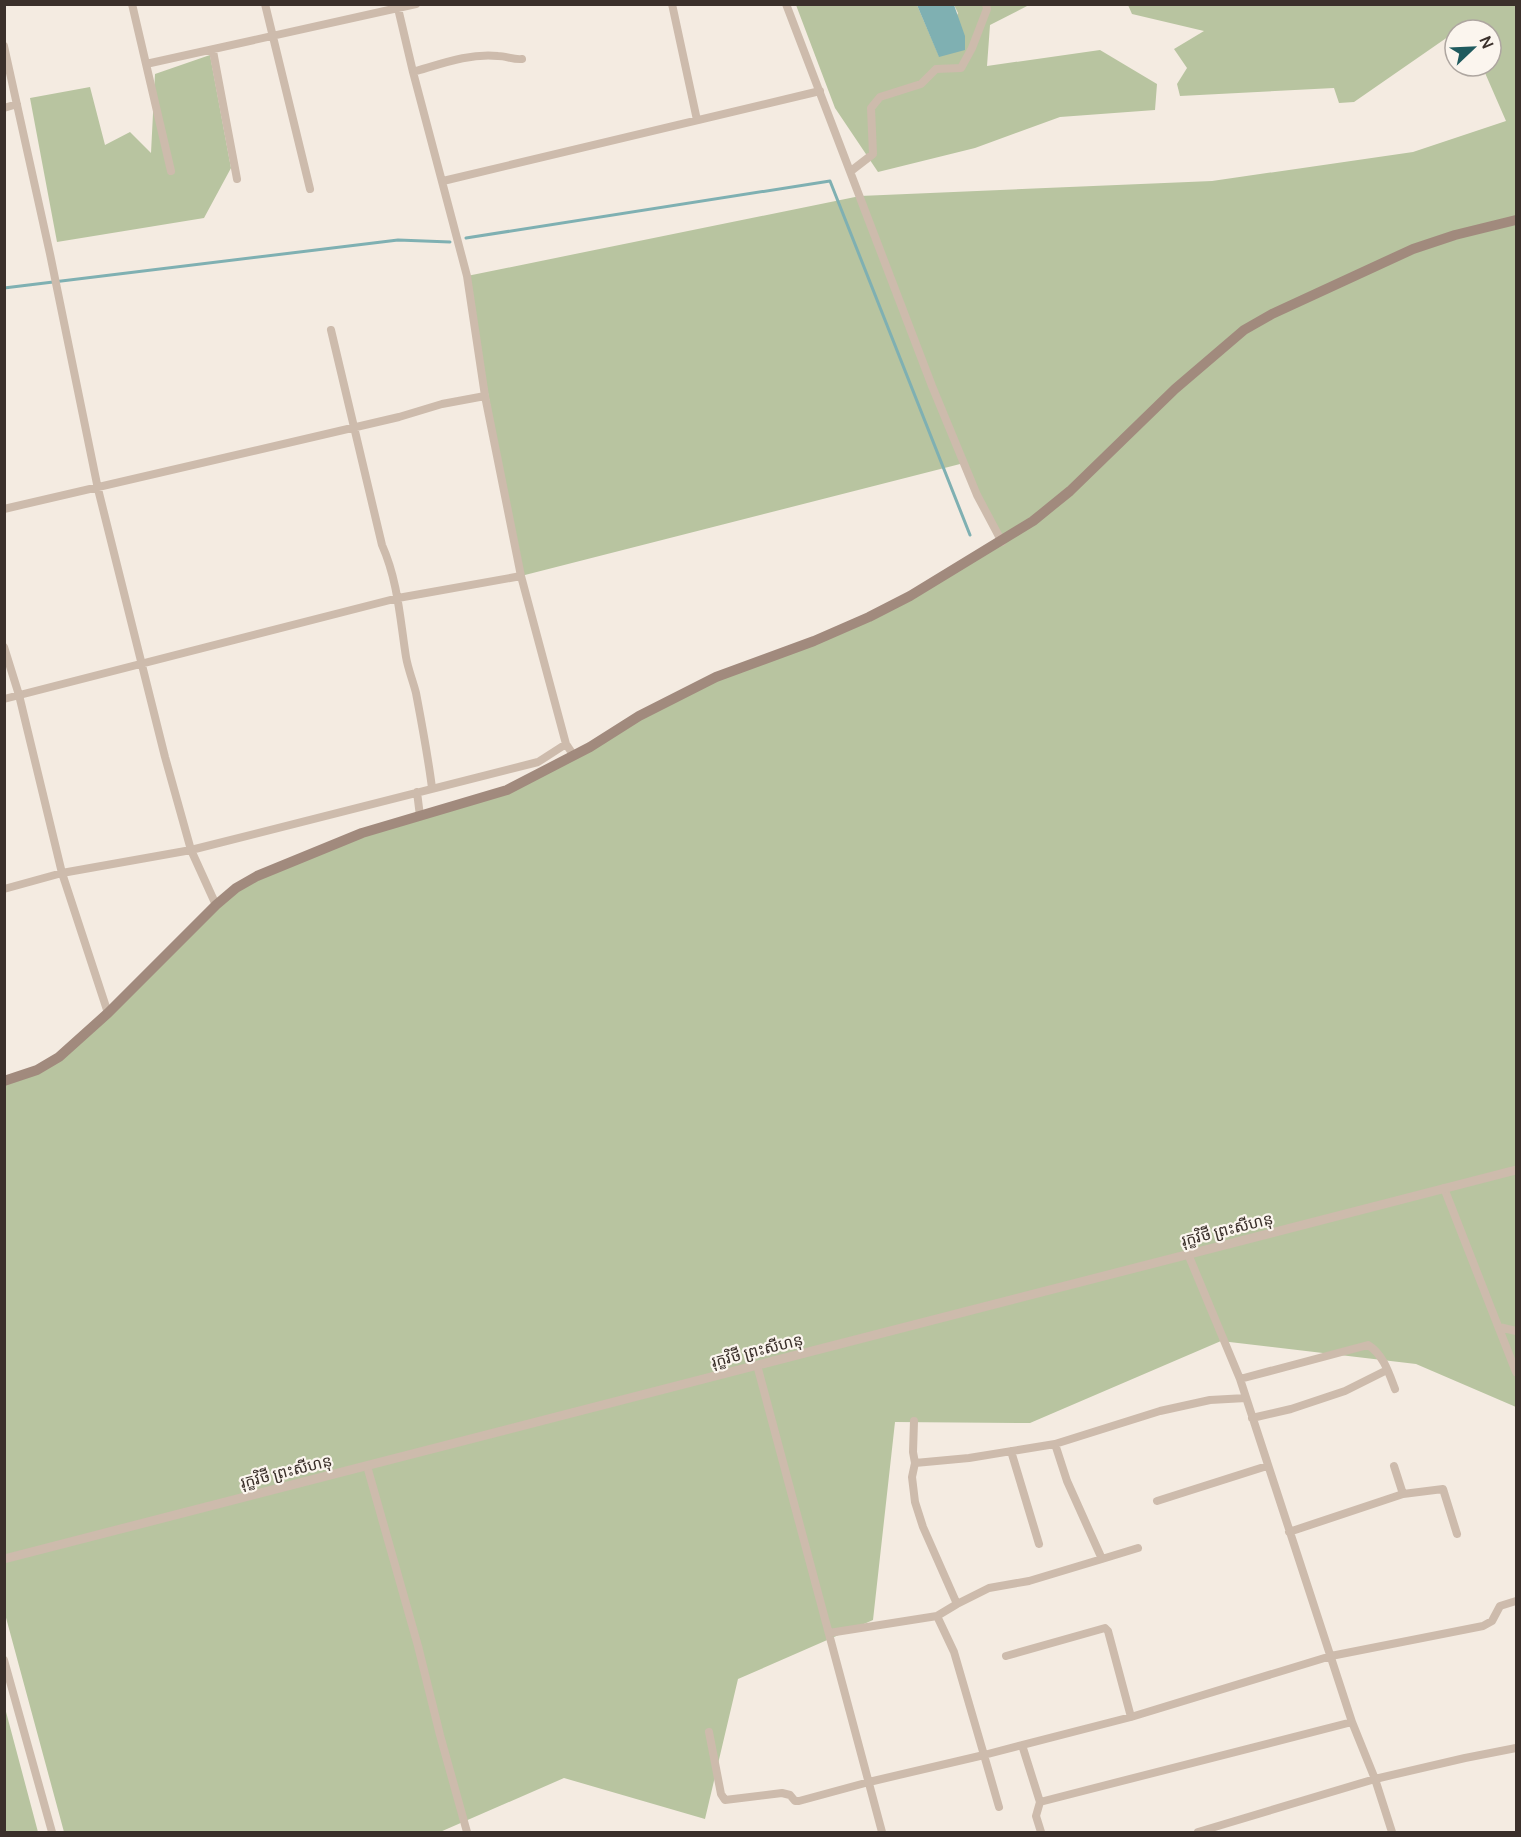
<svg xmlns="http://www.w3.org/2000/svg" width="1521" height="1837" font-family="Manrope,'Noto Sans Khmer',sans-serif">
<rect width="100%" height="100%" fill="#f4ebe1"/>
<path fill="#b8c4a0" d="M 796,5 L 917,5 L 939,56 L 958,13 L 954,5 L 1029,5 L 990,25 L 987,66 L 1100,50 L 1157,84 L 1155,110 L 1060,117 L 975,148 L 878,172 L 835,108 Z
M 1128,5 L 1516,5 L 1516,1407 L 1416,1364 L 1221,1341 L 1030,1423 L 895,1422 L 873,1620 L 738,1679 L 705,1819 L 564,1778 L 440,1832 L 64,1832 L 5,1614 L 4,1081 L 59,1057 L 236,888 L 362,833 L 507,790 L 716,677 L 869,617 L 1001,542 L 964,463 L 521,576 L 467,276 L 860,196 L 1212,181 L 1413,152 L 1506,121 L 1482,66 L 1491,66 L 1491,30 L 1466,30 L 1464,26 L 1458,30 L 1455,30 L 1455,32 L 1354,102 L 1339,103 L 1334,88 L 1180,96 L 1177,84 L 1187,68 L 1174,49 L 1204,31 L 1132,14 Z
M 210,55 L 231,168 L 204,218 L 57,242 L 30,98 L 90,87 L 105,145 L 130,132 L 151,153 L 155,74 Z
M 5,1708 L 38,1832 L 5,1832 Z"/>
<path fill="#7fb0b2" d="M 917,5 L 954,5 L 965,36 L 965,50 L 939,57 Z"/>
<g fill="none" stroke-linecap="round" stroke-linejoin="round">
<path stroke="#7fb0b2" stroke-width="3" d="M 466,238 L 830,181 L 970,535
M 4,288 L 398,240 L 450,242"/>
<path stroke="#cdbbac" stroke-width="8" d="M 132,4 L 171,171
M 265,4 L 310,189
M 397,4 L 413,72 L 467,276 L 485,396 L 521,576 L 566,744 L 574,756
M 672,4 L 697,120
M 786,4 L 932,386 L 977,495 L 1002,542
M 4,46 L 50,254 L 98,489 L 165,757 L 191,850 L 216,905
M 213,51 L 237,179
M 146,64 L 416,4
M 413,72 C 441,64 469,53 498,56 C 506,56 514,60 522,59
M 4,108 L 17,104
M 851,171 L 873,154 L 871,108 L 880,97 L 921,84 L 936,69 L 961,68 L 972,48 L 987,9 L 986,4
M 443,181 L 820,91
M 331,330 L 382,545 C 398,581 400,619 406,657 C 408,669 413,681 416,693 C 422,725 428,756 432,788
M 4,509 L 399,417 L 442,404 L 485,396
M 4,647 L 19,695 L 62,873 L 108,1013
M 4,699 L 398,598 L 521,576
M 417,792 L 420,816
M 4,889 L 62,873 L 191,850 L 538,762 L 566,744
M 1444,1188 L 1516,1372
M 1188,1254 L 1240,1379 L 1352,1722 L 1375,1779 L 1392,1832
M 1499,1327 L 1516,1331
M 757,1365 L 882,1832
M 1240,1379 L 1368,1345 C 1383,1354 1389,1373 1395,1389
M 1252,1418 L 1291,1409 L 1345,1391 L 1387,1370
M 914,1421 L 913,1452 L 915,1463 L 912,1477 L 915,1502 L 923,1527 L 957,1604
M 1011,1451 L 1039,1544
M 915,1463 L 969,1458 L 1055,1444
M 367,1466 L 418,1646 L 440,1735 L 467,1832
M 1403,1494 L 1443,1489 L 1457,1534
M 1157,1501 L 1267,1466
M 1289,1532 L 1403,1494 L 1394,1466
M 1102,1559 L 1138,1548
M 937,1616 L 957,1604 L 989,1588 L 1029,1581 L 1102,1559 L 1067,1481 L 1055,1444 L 1160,1411 L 1210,1400 L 1246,1398
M 829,1633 L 937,1616 L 954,1652 L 984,1755 L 1131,1717 L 1331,1656 L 1483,1626 L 1492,1621 L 1500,1606 L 1516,1601
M 1006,1656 L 1105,1628 L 1108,1631 L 1131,1717
M 4,1660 L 52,1832
M 709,1732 L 721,1794 L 725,1800 L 782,1793 L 790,1795 L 795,1801 L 799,1801 L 869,1782 L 984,1755 L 999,1807
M 1022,1745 L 1040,1802 L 1036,1816 L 1041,1832
M 1040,1802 L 1352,1722
M 1198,1832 L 1375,1779 L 1465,1758 L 1516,1748"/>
<path stroke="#cdbbac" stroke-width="9" d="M 4,1559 L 1516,1170"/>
<path stroke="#a18a7d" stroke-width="10" d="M 4,1081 L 37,1070 L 59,1057 L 108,1013 L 216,905 L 236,888 L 257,876 L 362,833 L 507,790 L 590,747 L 639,716 L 716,677 L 814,641 L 869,617 L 910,596 L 1033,521 L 1070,491 L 1175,389 L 1244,330 L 1272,314 L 1413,249 L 1455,235 L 1516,220"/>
</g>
<g text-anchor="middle" stroke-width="4.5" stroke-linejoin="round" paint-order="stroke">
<g font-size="16" fill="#3b302b" stroke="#fbf5ee">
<text transform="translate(1227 1229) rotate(-14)" y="6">រុក្ខវិថី ព្រះសីហនុ</text>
<text transform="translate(757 1350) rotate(-14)" y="6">រុក្ខវិថី ព្រះសីហនុ</text>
<text transform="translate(286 1471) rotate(-14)" y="6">រុក្ខវិថី ព្រះសីហនុ</text>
</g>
</g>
<rect width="1521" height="1837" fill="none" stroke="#3b302b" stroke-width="12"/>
<g transform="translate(1473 48) rotate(67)"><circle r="28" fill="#fbf5ee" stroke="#aea6a0" stroke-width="1.5"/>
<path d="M0-4.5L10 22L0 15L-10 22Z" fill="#1f5a5e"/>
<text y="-9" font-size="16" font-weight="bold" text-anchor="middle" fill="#3b302b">N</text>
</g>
</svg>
